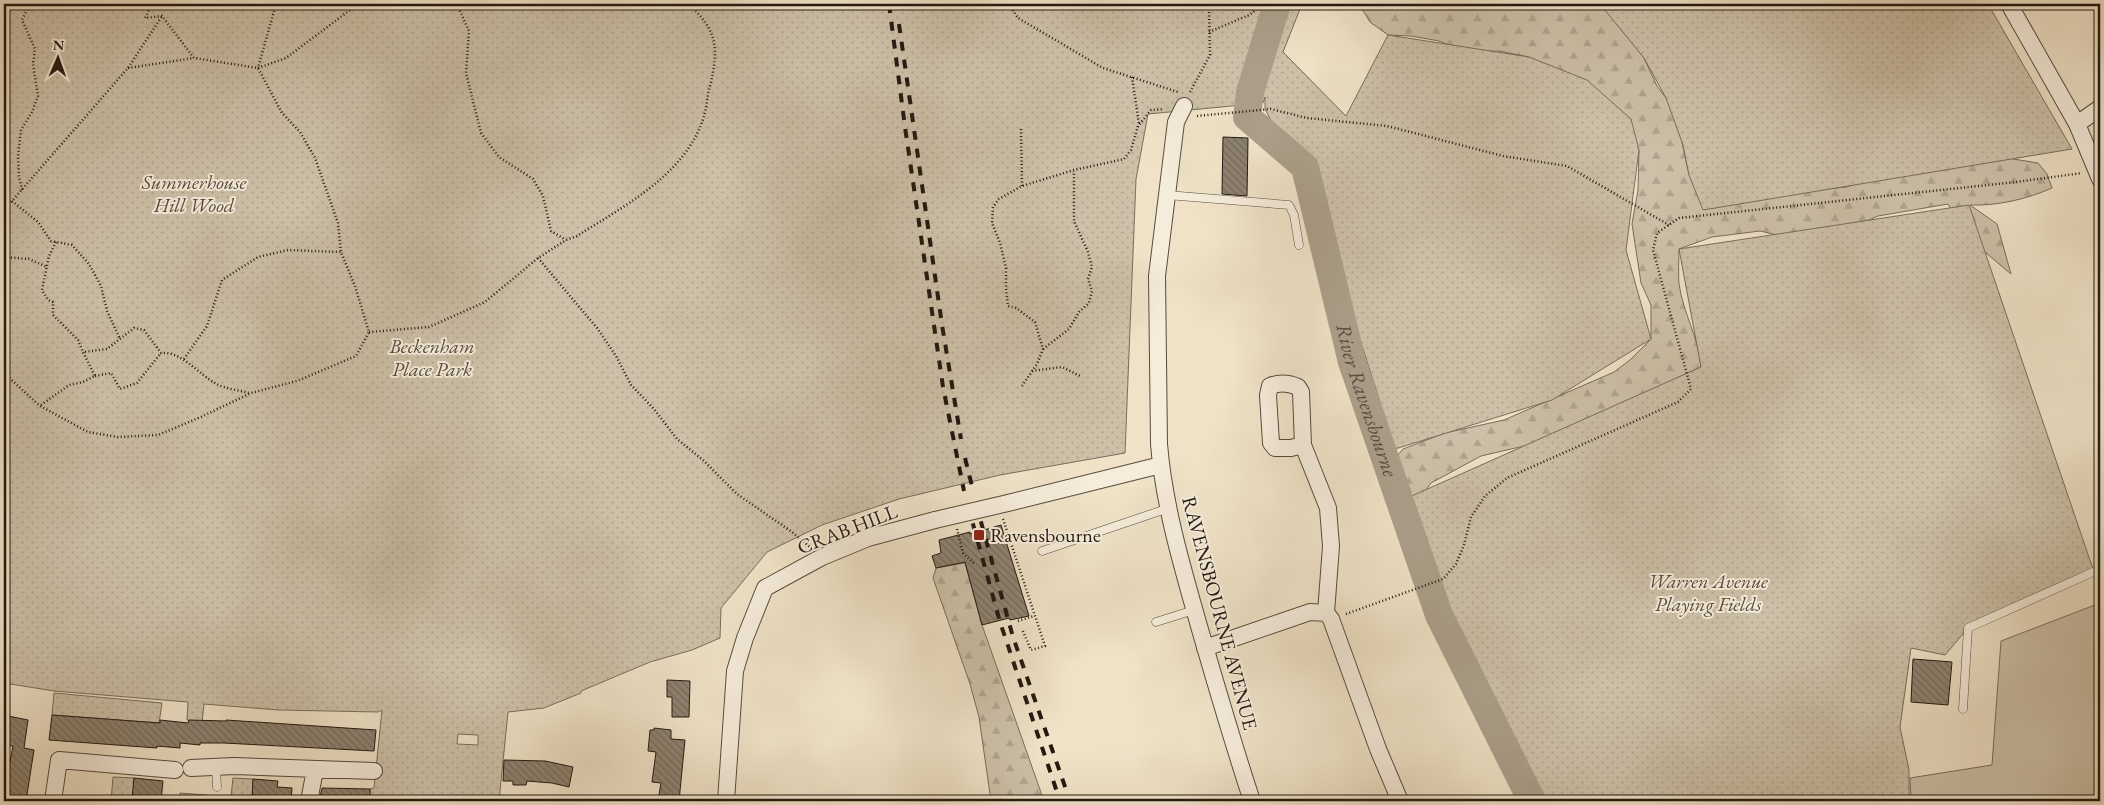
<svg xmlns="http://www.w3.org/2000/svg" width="2104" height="805" font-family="'EB Garamond',serif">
<defs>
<pattern id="forest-firs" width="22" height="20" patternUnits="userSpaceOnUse" patternTransform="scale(1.25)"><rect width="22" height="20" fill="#ccc0a8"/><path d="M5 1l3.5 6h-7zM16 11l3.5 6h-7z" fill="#afa490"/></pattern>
<pattern id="park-dots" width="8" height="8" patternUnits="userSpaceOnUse" patternTransform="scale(1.25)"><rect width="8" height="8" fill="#ccc0a8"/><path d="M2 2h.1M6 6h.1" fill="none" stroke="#afa490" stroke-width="1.8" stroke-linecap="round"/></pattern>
<pattern id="building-back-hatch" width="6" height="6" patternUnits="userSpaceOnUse" patternTransform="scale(1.25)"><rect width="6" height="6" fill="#8d8270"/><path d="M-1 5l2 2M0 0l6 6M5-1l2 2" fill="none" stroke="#736a5b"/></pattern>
</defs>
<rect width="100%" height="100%" fill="#efe2c7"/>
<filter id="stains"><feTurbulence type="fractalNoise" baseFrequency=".004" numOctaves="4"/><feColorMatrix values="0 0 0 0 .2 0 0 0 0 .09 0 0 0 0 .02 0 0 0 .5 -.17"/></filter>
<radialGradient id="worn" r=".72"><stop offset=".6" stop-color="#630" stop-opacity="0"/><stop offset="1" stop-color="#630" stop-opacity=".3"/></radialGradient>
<path fill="#ccc0a8" stroke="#786c5c" d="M 2100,603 L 2100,801 L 1911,801 L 1910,778 L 1992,765 L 2001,641 Z"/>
<path fill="url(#forest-firs)" stroke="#786c5c" d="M 1359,4 L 1603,4 L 1644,58 L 1657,86 L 1675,110 L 1689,175 L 1825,189 L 1847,187 L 1883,173 L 2007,158 L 2038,163 L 2047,174 L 2052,188 C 2027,199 1998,206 1970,205 L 1997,224 L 2011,274 L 1967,237 L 1948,204 L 1878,216 L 1815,244 L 1760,231 L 1712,237 L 1679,249 C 1679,260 1678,273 1679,284 C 1683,313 1699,338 1701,367 L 1537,443 L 1481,456 L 1431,483 L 1418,501 L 1405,499 L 1392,462 L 1403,449 L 1445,433 L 1504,420 L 1614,372 L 1630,360 L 1651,339 L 1651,305 L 1641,283 L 1632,224 L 1638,190 L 1639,150 L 1547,77 L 1529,57 L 1499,51 L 1466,52 L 1439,41 L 1411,36 L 1388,35 L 1370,22 Z
M 965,563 L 982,625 L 1044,801 L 991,801 L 979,717 L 970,684 L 933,578 L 936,568 Z"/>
<path fill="url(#park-dots)" stroke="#786c5c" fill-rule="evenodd" d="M 4,4 L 1302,4 L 1283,52 L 1346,116 L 1388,35 L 1529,57 L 1587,80 L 1631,119 L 1639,150 L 1626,250 L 1651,339 L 1552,400 L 1395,449 L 1348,302 L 1321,231 L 1328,229 L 1265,109 L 1265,97 L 1263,103 L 1148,114 L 1136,179 L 1125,453 L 1000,475 L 899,499 L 822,525 L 767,552 L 721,608 L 720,638 L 692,650 L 650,662 L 581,691 L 581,693 L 544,708 L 508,712 L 499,801 L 370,801 L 370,789 L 374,788 L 382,710 L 378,712 L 279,710 L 204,704 L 202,722 L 187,720 L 188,702 L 54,691 L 4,683 ZM 458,734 L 478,735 L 478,745 L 457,744 Z
M 1600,4 L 1988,4 L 2072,149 L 1703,210 L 1689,175 L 1683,145 L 1666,98 L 1644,58 Z
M 1969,205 L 2094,572 L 1968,628 L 1945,655 L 1911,648 L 1900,727 L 1909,770 L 1909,801 L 1532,801 L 1435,603 L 1405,499 L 1701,367 L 1679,249 Z
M 54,693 L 162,703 L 159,723 L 52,715 Z
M 113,777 L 134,778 L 132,801 L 111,801 Z
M 233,778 L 253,779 L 252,801 L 179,801 L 180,793 L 231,797 Z"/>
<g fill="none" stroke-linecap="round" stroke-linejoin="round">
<path stroke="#aa9e89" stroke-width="28" id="s1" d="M 1277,4 L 1250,92 L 1247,117 L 1305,167 L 1352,362 L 1439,615 L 1532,801"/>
</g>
<path fill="url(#building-back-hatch)" stroke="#231911" d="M 1223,137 L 1248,138 L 1247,196 L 1222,194 Z
M 1001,525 L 1029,616 L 1010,620 L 1009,618 L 982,625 L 965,562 L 936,568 L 932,556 L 941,553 L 939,540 L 970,532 L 970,534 Z
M 1913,659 L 1952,662 L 1948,705 L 1911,702 Z
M 667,680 L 690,681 L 689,717 L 672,717 L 672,697 L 667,697 Z
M 52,715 L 160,723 L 160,720 L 188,723 L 189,720 L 226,721 L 226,720 L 376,730 L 374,751 L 224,743 L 200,743 L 200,745 L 180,743 L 180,748 L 157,746 L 157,748 L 49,740 Z
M 8,716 L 28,720 L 24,748 L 34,750 L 26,801 L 6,801 L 10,774 L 8,773 L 13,746 L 4,745 L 4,726 L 6,727 Z
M 654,728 L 671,730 L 671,739 L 685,740 L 679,801 L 658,801 L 661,783 L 652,782 L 656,752 L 648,751 L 650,730 L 654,730 Z
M 504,760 L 545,761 L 573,767 L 569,787 L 552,783 L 527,781 L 526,785 L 513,785 L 513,781 L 503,781 Z
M 134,778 L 163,781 L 161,801 L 132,801 Z
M 253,779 L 278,781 L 277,787 L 292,788 L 291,801 L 252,801 Z
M 322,788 L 370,789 L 370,801 L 319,801 Z"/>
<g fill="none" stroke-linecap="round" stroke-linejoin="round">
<g stroke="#564b3e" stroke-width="9">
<path id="service" d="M 1167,195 L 1289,205 L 1294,215 L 1299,245
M 1042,551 L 1169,508
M 1156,622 L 1194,610
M 1963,709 L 1968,628 L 2100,569
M 216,767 L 217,787"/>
</g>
<g stroke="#564b3e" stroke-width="18">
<path id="minor" d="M 2009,4 L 2077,124 L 2100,179
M 1184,106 L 1176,122 L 1157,276 L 1159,444 C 1164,506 1182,566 1199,626 C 1216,685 1233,743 1252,801
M 2077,124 L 2100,108
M 1303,445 L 1291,448 L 1275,448 L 1271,443 L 1268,395 L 1270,386 C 1280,382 1289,383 1298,387 L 1301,392 L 1303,445 L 1328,508 L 1331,546 L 1326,613
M 1008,503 L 1161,465
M 1205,648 L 1310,612 L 1326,613 L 1331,619 L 1378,749 L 1400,801
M 191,768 L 234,766 L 374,771
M 53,801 L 59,760 L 175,770
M 309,801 L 315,770
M 726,801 L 735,671 L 745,638 L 765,588 L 822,557 L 868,538 L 935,520"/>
</g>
<path stroke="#231911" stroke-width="2.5" stroke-dasharray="1 2.5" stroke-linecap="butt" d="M 276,4 L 258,68 L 286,58 L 358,4
M 458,4 L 459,9 L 469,31 L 466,73 L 481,133 L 499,157 L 533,179 L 543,196 L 551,231 L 566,240
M 1009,4 L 1018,18 L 1103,68 L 1178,92
M 1209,32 L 1249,15 L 1264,4
M 128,68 L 194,58
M 1132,77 L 1139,124
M 1190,92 L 1210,55 L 1209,4
M 1197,116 L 1271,109 L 1307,118 L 1387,126 L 1503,156 L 1567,166 L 1669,225
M 1021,129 L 1022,186
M 22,190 L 19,176 L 18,156 L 21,130 L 32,112 L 38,96 L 33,64 L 35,49 L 22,20 L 30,4
M 12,201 L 38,222 L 51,241 L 72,245 L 89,264 L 101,286 L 107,311 L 120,339
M 4,210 L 128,68 L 162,16
M 56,242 L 49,256 L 42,290 L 48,300 L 53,302 L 53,315 L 78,340 L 83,352
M 4,257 L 29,259 L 47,267
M 538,258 L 597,328 L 616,356 L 631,385 L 654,409 L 677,439 L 703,460 L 737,494 L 792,532 L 810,547
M 369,332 L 429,327 L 485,302 L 538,258 L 566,240 L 577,236 C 624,206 687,174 704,116 C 707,106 707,95 710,86 C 719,49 718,30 688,4
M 1043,349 L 1069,329 L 1079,312 L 1089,303 L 1092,291 L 1088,279 L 1092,267 L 1088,252 L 1074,221 L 1074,171
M 184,359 L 207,326 L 222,280 L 258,257 L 288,250 L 341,252
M 1032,371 L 1062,367 L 1080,376
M 4,373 L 40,406 L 88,432 L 118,437 L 158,435 L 201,417 L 251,393 L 297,381 L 356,356 L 369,332 L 355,286 L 341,252 L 338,223 L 315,158 L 300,132 L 282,113 L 258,68 L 194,58 L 162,16 L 145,18 L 152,4
M 95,376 L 111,373 L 120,389 L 137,383 L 161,353
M 1022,386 L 1037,364 L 1043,349 L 1035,322 L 1016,308 L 1008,306 L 1006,289 L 1006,268 L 1000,243 L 992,223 L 993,207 L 999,199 L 1022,186 L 1074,170 L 1124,159 L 1131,150 L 1138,126 L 1151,110 L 1164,109
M 41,405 L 69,385 L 83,382 L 95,376 L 83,352 L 107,349 L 134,328 L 144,330 L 161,353 C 182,351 198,374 215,383 C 224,389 239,390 249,393
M 1003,519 L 1045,646 L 1031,650 L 1022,629
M 957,529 L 963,553 L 975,565
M 1346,614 L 1443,579 L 1456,564 L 1464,545 L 1471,517 L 1485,496 L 1507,478 L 1678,402 L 1691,389 L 1653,250 L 1657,233 L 1679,218 L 2016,182 L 2082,173
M 1018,621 L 1034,616"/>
<use href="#service" stroke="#f5ecdb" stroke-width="8"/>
<use href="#minor" stroke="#f5ecdb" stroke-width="16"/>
<path stroke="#231911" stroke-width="4" stroke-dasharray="9 9" stroke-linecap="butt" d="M 889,4 L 905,127 L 943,387 L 964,491
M 899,24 L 942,325 L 961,439
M 965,458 L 973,490
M 976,504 L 1013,637 L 1070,801
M 968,506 L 1000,622 L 1060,801"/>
<g stroke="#564b3e" stroke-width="18" stroke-linecap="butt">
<path id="minor-bridge" d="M 935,520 L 1008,503"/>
</g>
<use href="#minor-bridge" stroke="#f5ecdb" stroke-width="16"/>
</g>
<rect fill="#8f2418" stroke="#f5ecdb" stroke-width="2" x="973" y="529" width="12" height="12" rx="2.5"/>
<g text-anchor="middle" stroke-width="4" stroke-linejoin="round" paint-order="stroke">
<g font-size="20" font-style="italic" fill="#564b3e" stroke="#f5ecdb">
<text x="194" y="189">Summerhouse<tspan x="194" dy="23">Hill Wood</tspan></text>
<text x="432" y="353">Beckenham<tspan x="432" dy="23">Place Park</tspan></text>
<text x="1708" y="588">Warren Avenue<tspan x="1708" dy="23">Playing Fields</tspan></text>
</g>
<g font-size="20" fill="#231911" stroke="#f5ecdb">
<text transform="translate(847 529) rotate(-21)" y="7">CRAB HILL</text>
<text transform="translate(1220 613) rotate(75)" y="7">RAVENSBOURNE AVENUE</text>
</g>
<g font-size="20" fill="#231911" stroke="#f5ecdb" text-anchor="start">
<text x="990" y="542">Ravensbourne</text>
</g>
<g font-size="21" font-style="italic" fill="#594e41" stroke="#f5ecdb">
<text dy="7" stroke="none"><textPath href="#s1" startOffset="435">River Ravensbourne</textPath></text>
</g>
</g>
<rect width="2104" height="805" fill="none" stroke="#efe2c7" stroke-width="20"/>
<rect x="5" y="5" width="2094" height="795" fill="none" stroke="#231911" stroke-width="2.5"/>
<rect x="10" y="10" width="2084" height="785" fill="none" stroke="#231911"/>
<g transform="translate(58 58) rotate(2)" stroke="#f5ecdb" stroke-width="4" paint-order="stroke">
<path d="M0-4L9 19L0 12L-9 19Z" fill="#231911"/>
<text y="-8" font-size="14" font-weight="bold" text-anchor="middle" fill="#231911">N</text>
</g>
<rect width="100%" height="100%" filter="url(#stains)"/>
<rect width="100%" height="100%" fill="url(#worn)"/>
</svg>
